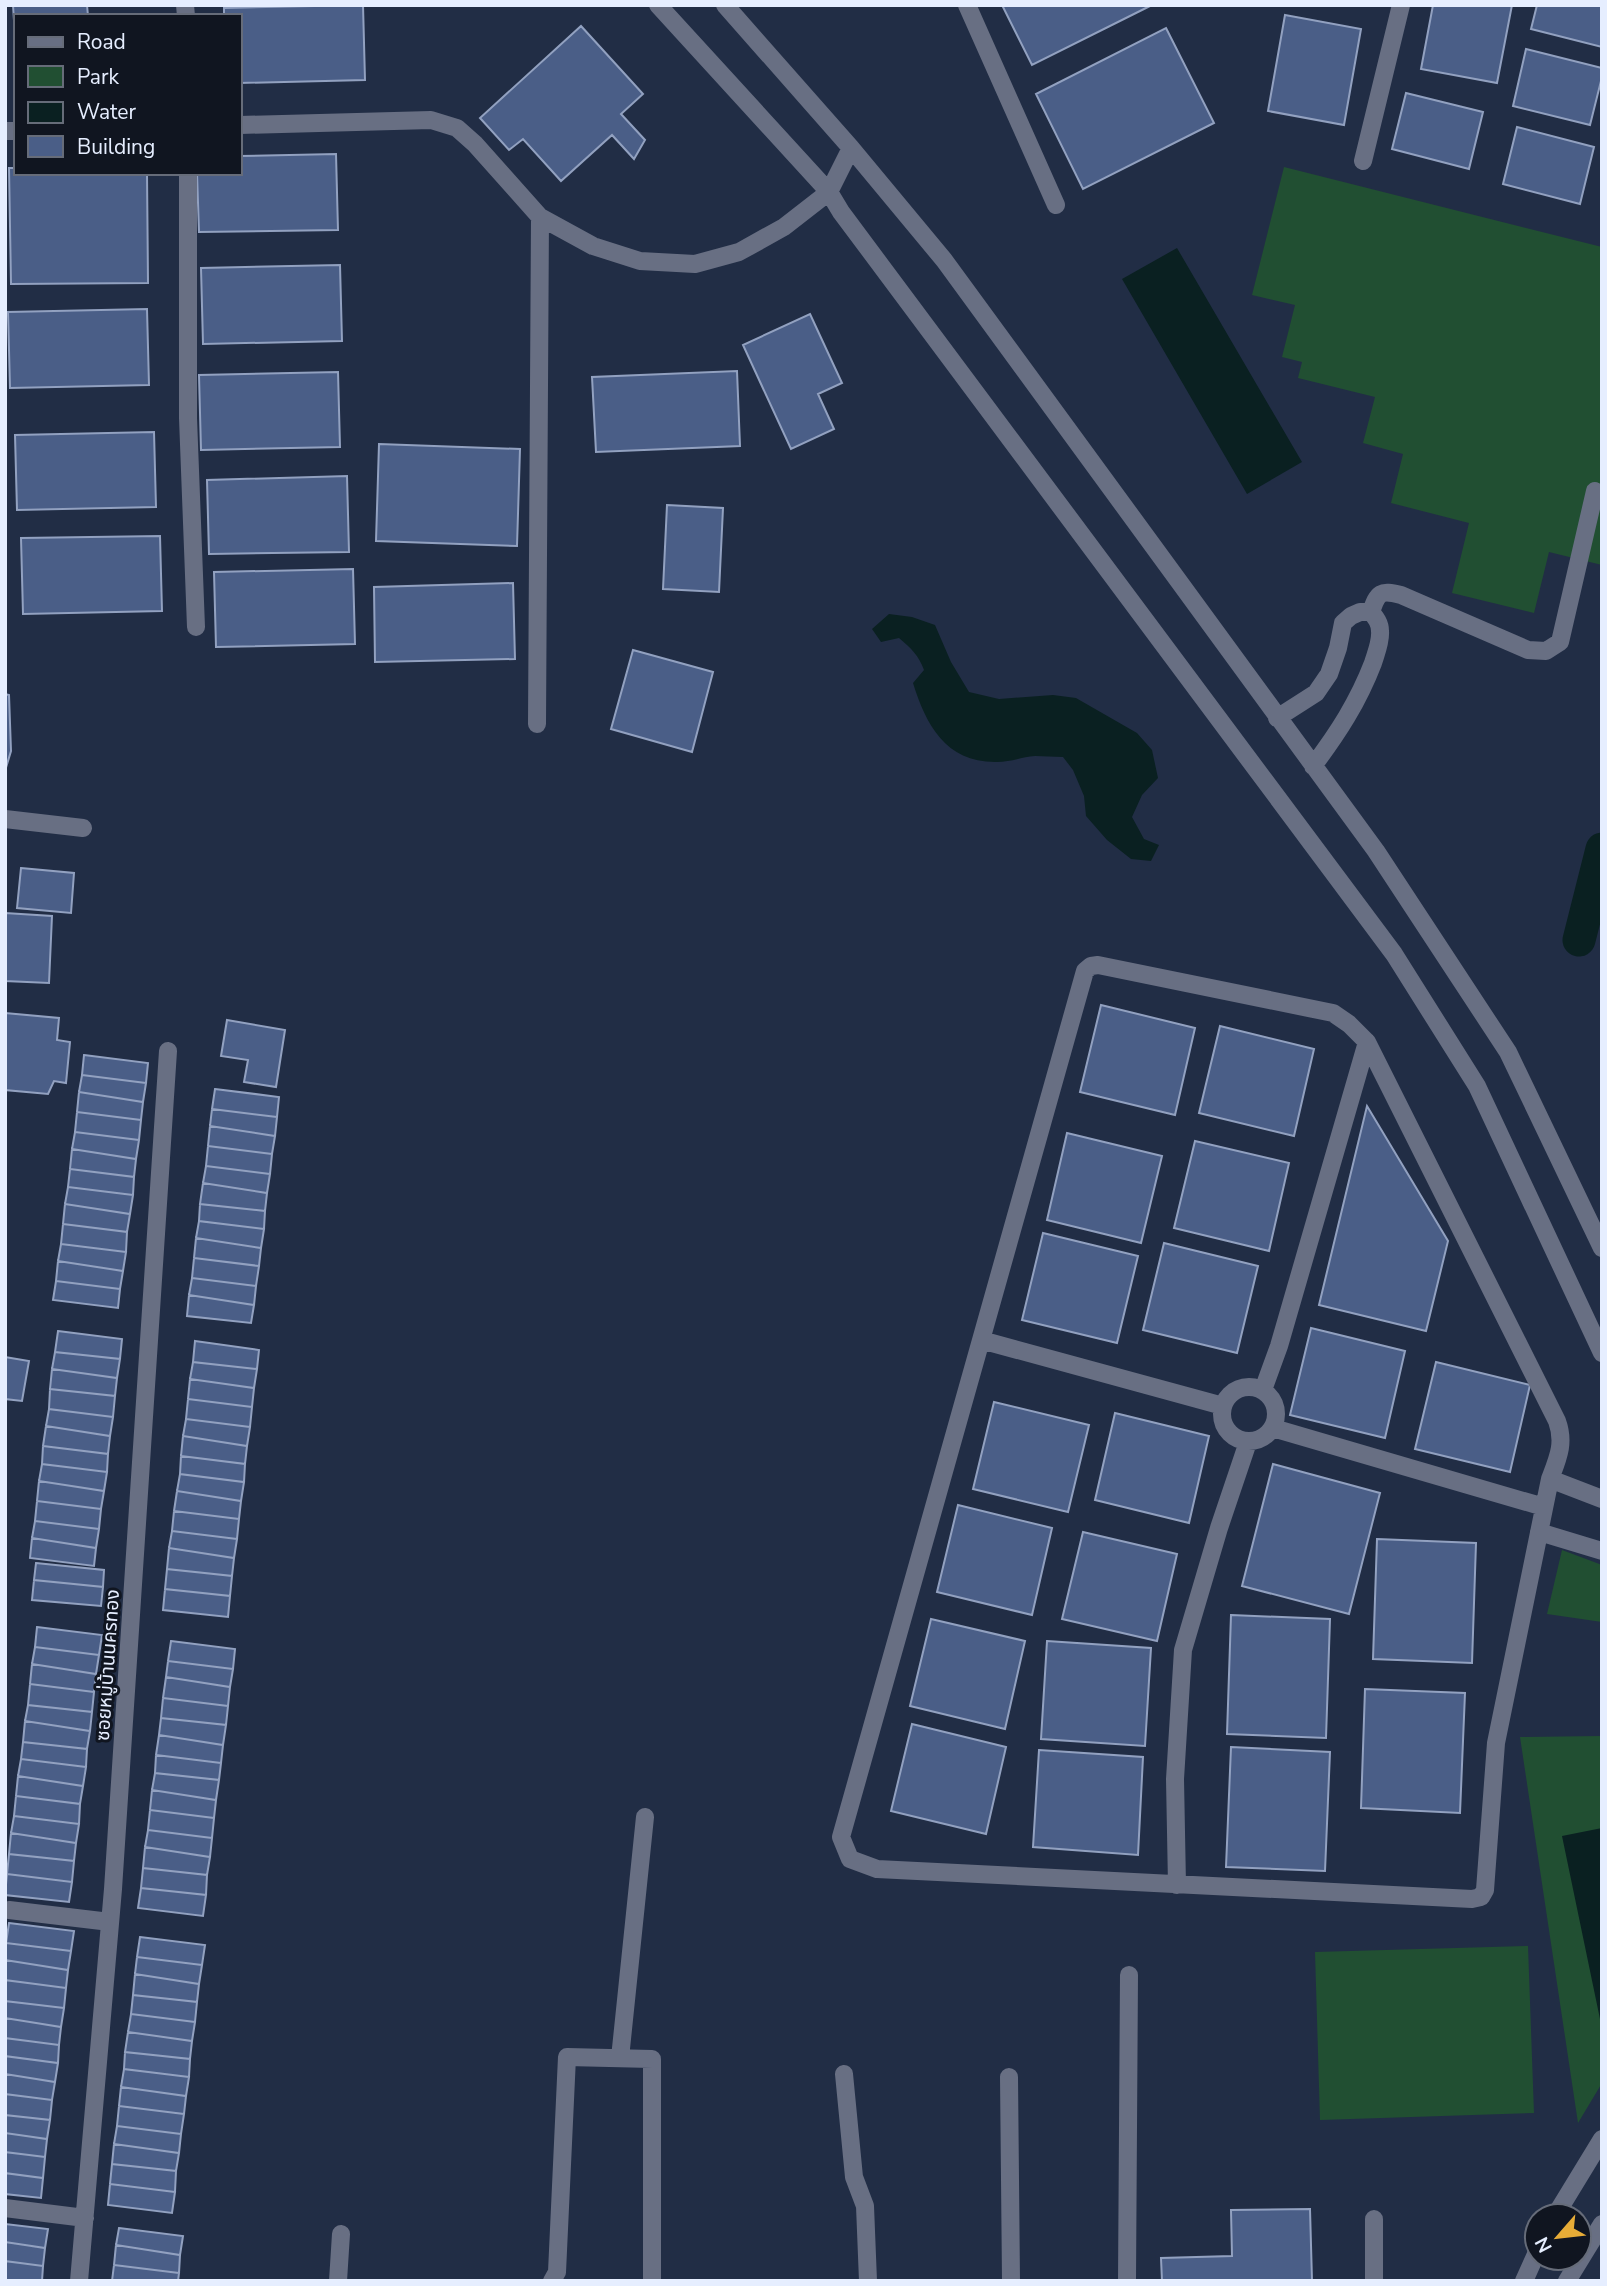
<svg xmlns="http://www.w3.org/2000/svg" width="1607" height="2286" font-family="'Nunito Sans','Noto Sans Thai',sans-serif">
<rect width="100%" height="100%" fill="#212d45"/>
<path fill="#214f32" d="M 1284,167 L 1602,247 L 1602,565 L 1549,552 L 1534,613 L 1452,593 L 1469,523 L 1391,503 L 1403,454 L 1363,443 L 1375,397 L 1298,378 L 1302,362 L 1282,357 L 1295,305 L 1252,295 Z
M 1562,1550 L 1602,1565 L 1602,1622 L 1547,1614 Z
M 1602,1736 L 1602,2083 L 1578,2123 L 1520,1737 Z
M 1528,1946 L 1534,2113 L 1320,2120 L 1315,1952 Z"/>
<path fill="#0a2021" d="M 1177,248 L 1302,462 L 1247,494 L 1122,279 Z
M 889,614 L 912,617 L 935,625 L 951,662 L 969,692 L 999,699 L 1053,695 L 1076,698 L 1137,733 L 1152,750 L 1158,778 L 1142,795 L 1132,817 L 1144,839 L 1159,845 L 1151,861 L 1131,859 L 1107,840 L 1086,816 L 1084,796 L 1073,770 L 1063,757 C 1053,757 1044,756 1035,756 C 1022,757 1010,762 997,762 C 946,763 926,725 913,683 L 924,670 C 919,656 911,648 899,638 L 881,642 L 872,629 Z
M 1602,1828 L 1602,2016 L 1600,2019 L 1562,1836 Z"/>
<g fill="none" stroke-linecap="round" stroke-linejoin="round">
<path stroke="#0a2021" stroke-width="33" d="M 1579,940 L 1602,849"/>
</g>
<path fill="#4a5e87" stroke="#92a1c0" stroke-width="2" d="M 13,5 L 87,5 L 88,16 L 16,16 L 16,52 Z
M 363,5 L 365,80 L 240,83 L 240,16 L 224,16 L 224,8 Z
M 1002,5 L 1152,5 L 1032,65 Z
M 1433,5 L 1512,5 L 1497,83 L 1421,69 Z
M 1537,5 L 1602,5 L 1602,47 L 1531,29 Z
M 1285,15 L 1361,29 L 1344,125 L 1268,111 Z
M 581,26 L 643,94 L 621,114 L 645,140 L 634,159 L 612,135 L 561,181 L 523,139 L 509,150 L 480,118 Z
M 1166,28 L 1214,123 L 1083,189 L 1036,94 Z
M 1526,49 L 1602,68 L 1602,77 L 1590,125 L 1513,106 Z
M 1406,93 L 1483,112 L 1469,169 L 1392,149 Z
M 1517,127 L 1594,147 L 1580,204 L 1503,184 Z
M 336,154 L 338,230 L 199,232 L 197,173 L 240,173 L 240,156 Z
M 9,168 L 16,168 L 16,173 L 147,173 L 148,283 L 11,284 Z
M 340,265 L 342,341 L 203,344 L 201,268 Z
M 147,309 L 149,385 L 10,388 L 8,312 Z
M 810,314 L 842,383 L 818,394 L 834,429 L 791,449 L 743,345 Z
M 737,371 L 740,446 L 596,452 L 592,377 Z
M 338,372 L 340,447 L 201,450 L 199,375 Z
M 154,432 L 156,507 L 17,510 L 15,435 Z
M 379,444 L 520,449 L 517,546 L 376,541 Z
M 347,476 L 349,552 L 209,554 L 207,480 Z
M 667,505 L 723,508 L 719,592 L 663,589 Z
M 160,536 L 162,611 L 23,614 L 21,538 Z
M 353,569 L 355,644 L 216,647 L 214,572 Z
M 513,583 L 515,659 L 375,662 L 374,587 Z
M 633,650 L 713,672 L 692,752 L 611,729 Z
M 5,694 L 9,695 L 11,751 L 5,771 Z
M 21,868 L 74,873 L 71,913 L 17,908 Z
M 5,913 L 52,916 L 49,983 L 5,981 Z
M 1101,1005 L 1195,1028 L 1175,1115 L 1080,1092 Z
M 5,1013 L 59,1018 L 57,1040 L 70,1042 L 66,1083 L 54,1081 L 48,1094 L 5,1090 Z
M 227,1020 L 285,1030 L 276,1087 L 244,1082 L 248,1060 L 221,1056 Z
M 1220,1026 L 1314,1049 L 1294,1136 L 1199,1113 Z
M 84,1055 L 148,1063 L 146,1083 L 82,1075 Z
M 82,1075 L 146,1083 L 143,1102 L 79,1092 Z
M 215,1089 L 279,1097 L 277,1117 L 212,1109 Z
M 79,1092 L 143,1102 L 141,1120 L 77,1112 Z
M 1367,1106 L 1448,1241 L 1426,1331 L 1319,1305 Z
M 212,1109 L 277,1117 L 275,1136 L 210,1126 Z
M 77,1112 L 141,1120 L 139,1140 L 75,1132 Z
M 210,1126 L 275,1136 L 272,1154 L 208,1146 Z
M 75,1132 L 139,1140 L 136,1159 L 72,1149 Z
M 1067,1133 L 1162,1156 L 1141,1243 L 1047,1220 Z
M 1195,1141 L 1289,1163 L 1269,1251 L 1174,1228 Z
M 208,1146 L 272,1154 L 270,1174 L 206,1166 Z
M 72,1149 L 136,1159 L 134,1177 L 70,1169 Z
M 206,1166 L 270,1174 L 267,1193 L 203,1183 Z
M 70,1169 L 134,1177 L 133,1195 L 68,1187 Z
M 203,1183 L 267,1193 L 265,1211 L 200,1204 Z
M 68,1187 L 133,1195 L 130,1214 L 65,1204 Z
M 65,1204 L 130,1214 L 127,1232 L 63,1224 Z
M 200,1204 L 265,1211 L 264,1229 L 199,1221 Z
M 199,1221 L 264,1229 L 261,1248 L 196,1238 Z
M 63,1224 L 127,1232 L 126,1252 L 61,1244 Z
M 1043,1233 L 1138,1256 L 1117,1343 L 1022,1320 Z
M 196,1238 L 261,1248 L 259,1266 L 194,1258 Z
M 1164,1243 L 1258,1266 L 1237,1353 L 1143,1330 Z
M 61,1244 L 126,1252 L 123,1271 L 58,1261 Z
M 194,1258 L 259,1266 L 256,1286 L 192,1278 Z
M 58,1261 L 123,1271 L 120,1289 L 56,1281 Z
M 192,1278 L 256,1286 L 254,1305 L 189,1295 Z
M 56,1281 L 120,1289 L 118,1308 L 53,1300 Z
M 189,1295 L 254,1305 L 251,1323 L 187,1316 Z
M 1311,1328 L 1405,1351 L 1385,1438 L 1290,1415 Z
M 58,1331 L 122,1339 L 120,1359 L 55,1352 Z
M 195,1341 L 259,1350 L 257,1369 L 193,1362 Z
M 55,1352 L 120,1359 L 117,1378 L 52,1369 Z
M 5,1357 L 29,1361 L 22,1401 L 5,1399 Z
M 193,1362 L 257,1369 L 254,1388 L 190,1379 Z
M 1436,1362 L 1530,1385 L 1510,1472 L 1415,1449 Z
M 52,1369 L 117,1378 L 115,1396 L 50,1389 Z
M 190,1379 L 254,1388 L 252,1407 L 188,1399 Z
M 50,1389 L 115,1396 L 113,1417 L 49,1409 Z
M 188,1399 L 252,1407 L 250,1427 L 186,1419 Z
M 994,1402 L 1089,1425 L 1068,1512 L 973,1489 Z
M 49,1409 L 113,1417 L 110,1436 L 46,1426 Z
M 1115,1413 L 1209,1436 L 1189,1523 L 1095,1500 Z
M 186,1419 L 250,1427 L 247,1446 L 183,1436 Z
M 46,1426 L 110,1436 L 108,1454 L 43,1446 Z
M 183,1436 L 247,1446 L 245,1464 L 181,1456 Z
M 43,1446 L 108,1454 L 107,1472 L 42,1464 Z
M 181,1456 L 245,1464 L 244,1482 L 180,1474 Z
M 42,1464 L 107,1472 L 104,1491 L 39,1481 Z
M 1273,1464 L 1380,1493 L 1349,1614 L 1242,1586 Z
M 180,1474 L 244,1482 L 241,1501 L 177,1491 Z
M 39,1481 L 104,1491 L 101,1509 L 37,1501 Z
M 177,1491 L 241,1501 L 239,1519 L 174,1511 Z
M 37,1501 L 101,1509 L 99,1529 L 35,1521 Z
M 958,1505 L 1052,1528 L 1032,1615 L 937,1592 Z
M 174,1511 L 239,1519 L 237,1539 L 172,1531 Z
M 35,1521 L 99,1529 L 96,1548 L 32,1538 Z
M 172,1531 L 237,1539 L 234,1558 L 169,1548 Z
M 1083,1532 L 1177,1554 L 1157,1641 L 1062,1619 Z
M 32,1538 L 96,1548 L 94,1566 L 30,1558 Z
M 1377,1539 L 1476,1543 L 1472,1663 L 1373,1659 Z
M 169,1548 L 234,1558 L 232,1576 L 167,1569 Z
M 36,1563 L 104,1570 L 103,1587 L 34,1580 Z
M 167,1569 L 232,1576 L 230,1596 L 165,1589 Z
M 34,1580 L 103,1587 L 101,1606 L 32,1600 Z
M 165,1589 L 230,1596 L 228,1617 L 163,1610 Z
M 1231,1615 L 1330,1619 L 1326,1738 L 1227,1734 Z
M 931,1619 L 1025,1641 L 1005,1729 L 910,1706 Z
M 37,1627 L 102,1635 L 99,1655 L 35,1647 Z
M 171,1641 L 235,1649 L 233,1669 L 168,1661 Z
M 1047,1641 L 1151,1648 L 1145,1746 L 1041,1739 Z
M 35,1647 L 99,1655 L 96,1674 L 32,1664 Z
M 168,1661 L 233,1669 L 230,1687 L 166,1677 Z
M 32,1664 L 96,1674 L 94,1692 L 30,1684 Z
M 166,1677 L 230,1687 L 228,1706 L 163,1698 Z
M 30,1684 L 94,1692 L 92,1712 L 28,1705 Z
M 1365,1689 L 1465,1693 L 1460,1813 L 1361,1808 Z
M 163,1698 L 228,1706 L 226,1725 L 161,1718 Z
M 28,1705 L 92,1712 L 90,1731 L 25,1721 Z
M 161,1718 L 226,1725 L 223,1745 L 159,1735 Z
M 25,1721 L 90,1731 L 87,1749 L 23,1742 Z
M 912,1724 L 1006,1747 L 986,1834 L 891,1811 Z
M 159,1735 L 223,1745 L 221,1763 L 156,1755 Z
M 23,1742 L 87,1749 L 86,1767 L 21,1759 Z
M 1231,1747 L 1330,1752 L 1325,1871 L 1226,1867 Z
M 1039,1750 L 1143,1757 L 1138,1855 L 1033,1847 Z
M 156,1755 L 221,1763 L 219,1780 L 155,1773 Z
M 21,1759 L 86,1767 L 83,1786 L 18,1776 Z
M 155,1773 L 219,1780 L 216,1800 L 152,1790 Z
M 18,1776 L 83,1786 L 80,1804 L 16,1796 Z
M 152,1790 L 216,1800 L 214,1818 L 150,1810 Z
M 16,1796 L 80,1804 L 79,1824 L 14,1816 Z
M 150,1810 L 214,1818 L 212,1838 L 148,1830 Z
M 14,1816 L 79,1824 L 76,1843 L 11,1833 Z
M 148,1830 L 212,1838 L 210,1857 L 145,1847 Z
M 11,1833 L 76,1843 L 74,1861 L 9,1854 Z
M 145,1847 L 210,1857 L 207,1875 L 143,1868 Z
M 9,1854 L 74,1861 L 72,1882 L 7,1874 Z
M 143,1868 L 207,1875 L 206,1895 L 141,1888 Z
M 7,1874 L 72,1882 L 69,1902 L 5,1895 Z
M 141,1888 L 206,1895 L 203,1916 L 138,1908 Z
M 9,1923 L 74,1931 L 71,1951 L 6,1943 Z
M 140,1937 L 205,1945 L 202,1965 L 137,1957 Z
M 6,1943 L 71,1951 L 68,1970 L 5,1960 Z
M 137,1957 L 202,1965 L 199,1984 L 135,1974 Z
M 5,1960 L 68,1970 L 66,1988 L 5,1980 Z
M 135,1974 L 199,1984 L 197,2002 L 133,1995 Z
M 5,1980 L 66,1988 L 64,2008 L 5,2001 Z
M 133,1995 L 197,2002 L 195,2022 L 131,2014 Z
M 5,2001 L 64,2008 L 61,2027 L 5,2018 Z
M 131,2014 L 195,2022 L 192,2041 L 128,2032 Z
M 5,2018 L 61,2027 L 59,2045 L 5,2038 Z
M 128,2032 L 192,2041 L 190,2059 L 125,2052 Z
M 5,2038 L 59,2045 L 58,2063 L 5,2056 Z
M 125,2052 L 190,2059 L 189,2077 L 124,2069 Z
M 5,2056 L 58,2063 L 55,2082 L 5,2074 Z
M 124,2069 L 189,2077 L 186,2096 L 121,2087 Z
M 5,2074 L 55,2082 L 52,2100 L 5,2094 Z
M 121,2087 L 186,2096 L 184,2114 L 119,2106 Z
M 5,2094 L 52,2100 L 50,2120 L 5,2115 Z
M 119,2106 L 184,2114 L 181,2134 L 117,2126 Z
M 5,2115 L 50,2120 L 47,2139 L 5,2133 Z
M 117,2126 L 181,2134 L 179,2153 L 114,2144 Z
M 5,2133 L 47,2139 L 45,2157 L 5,2152 Z
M 114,2144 L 179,2153 L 176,2171 L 112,2164 Z
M 5,2152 L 45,2157 L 43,2178 L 5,2173 Z
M 112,2164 L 176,2171 L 175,2192 L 110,2184 Z
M 5,2173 L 43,2178 L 41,2198 L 5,2194 Z
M 110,2184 L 175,2192 L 172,2213 L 108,2205 Z
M 1310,2209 L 1312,2281 L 1162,2281 L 1161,2258 L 1232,2256 L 1231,2210 Z
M 5,2224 L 48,2229 L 45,2248 L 5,2242 Z
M 119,2228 L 183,2236 L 180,2255 L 116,2245 Z
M 5,2242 L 45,2248 L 43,2266 L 5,2261 Z
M 116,2245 L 180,2255 L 179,2273 L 114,2265 Z
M 5,2261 L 43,2266 L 42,2281 L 5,2281 Z
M 114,2265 L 179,2273 L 178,2281 L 112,2281 Z"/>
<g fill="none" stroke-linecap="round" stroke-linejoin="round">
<path stroke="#686f83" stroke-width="18" d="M 185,5 L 186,16
M 658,5 L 829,192 L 841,212 L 1394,954 L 1477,1086 L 1602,1353
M 725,5 L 851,148 L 944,260 L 1376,851 L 1508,1052 L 1602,1248
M 967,5 L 1056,205
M 240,125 L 431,120 L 457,128 L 475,144 L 540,217 L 593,246 L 640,261 L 695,264 L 739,252 L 784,227 L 829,192 L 851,148
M 5,131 L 16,131
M 1363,161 L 1401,5
M 188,173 L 188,418 L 196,627
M 1371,612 C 1378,592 1380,590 1401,595 L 1528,650 L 1546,651 L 1560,642 L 1595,491
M 1277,718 L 1316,693 L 1329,674 L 1338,648 L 1343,623 L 1351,616 L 1360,612 L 1371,612 C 1376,618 1380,623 1380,631 C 1381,642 1376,653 1373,663 C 1358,702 1338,733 1313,766
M 537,724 L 540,217
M 5,819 L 83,828
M 1098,965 L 1333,1013 L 1349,1024 L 1367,1042 L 1557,1421 C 1565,1443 1558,1458 1550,1479 L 1496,1743 L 1485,1890 L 1481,1897 L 1472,1899 L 877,1869 L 850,1859 L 841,1837 L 1085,971 L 1091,966 Z
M 981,1340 L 1223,1406
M1222 1414a27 27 0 1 1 54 0a27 27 0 1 1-54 0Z
M 1263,1390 L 1279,1346 L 1367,1042
M 1273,1428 L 1544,1507
M 1550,1479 L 1602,1499
M 1539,1532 L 1602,1551
M 1177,1885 L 1175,1779 L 1183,1650 L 1219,1528 L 1248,1442
M 9,1910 L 110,1922
M 620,2058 L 645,1817
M 844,2074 L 854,2177 L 865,2206 L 868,2281
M 1009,2077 L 1011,2281
M 5,2208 L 85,2218
M 1555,2216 L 1602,2139
M 1374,2219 L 1374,2281
M 79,2281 L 113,1889 L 168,1051
M 338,2281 L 341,2234
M 552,2281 L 557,2272 L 567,2057 L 652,2059 L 652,2281
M 1127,2281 L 1129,1975
M 1524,2281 L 1537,2252
M 1567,2281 L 1602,2224"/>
</g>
<g text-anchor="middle" stroke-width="6" stroke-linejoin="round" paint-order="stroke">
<g font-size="19" fill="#e6eeff" stroke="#101520">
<text transform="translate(107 1665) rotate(-86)" y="7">ซอยหมู่บ้านนครทอง</text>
</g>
</g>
<rect width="1607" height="2286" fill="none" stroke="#e6eeff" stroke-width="14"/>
<rect x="14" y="14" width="228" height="161" fill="#101520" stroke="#666c79" stroke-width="2"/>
<rect x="28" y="37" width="35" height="10" fill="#686f83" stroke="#666c79" stroke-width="2"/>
<text x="77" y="49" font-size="21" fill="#e6eeff">Road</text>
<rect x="28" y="66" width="35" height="21" fill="#214f32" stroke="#666c79" stroke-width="2"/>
<text x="77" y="84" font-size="21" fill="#e6eeff">Park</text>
<rect x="28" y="102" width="35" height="21" fill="#0a2021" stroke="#666c79" stroke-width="2"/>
<text x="77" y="119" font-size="21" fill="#e6eeff">Water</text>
<rect x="28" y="136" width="35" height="21" fill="#4a5e87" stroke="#666c79" stroke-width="2"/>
<text x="77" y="154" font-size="21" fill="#e6eeff">Building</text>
<g transform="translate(1558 2237) rotate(242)"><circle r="33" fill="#101520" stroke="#666c79" stroke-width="2"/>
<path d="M0-5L12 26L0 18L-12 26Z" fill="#e7ac37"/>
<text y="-10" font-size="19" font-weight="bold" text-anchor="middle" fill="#e6eeff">N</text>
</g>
</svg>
